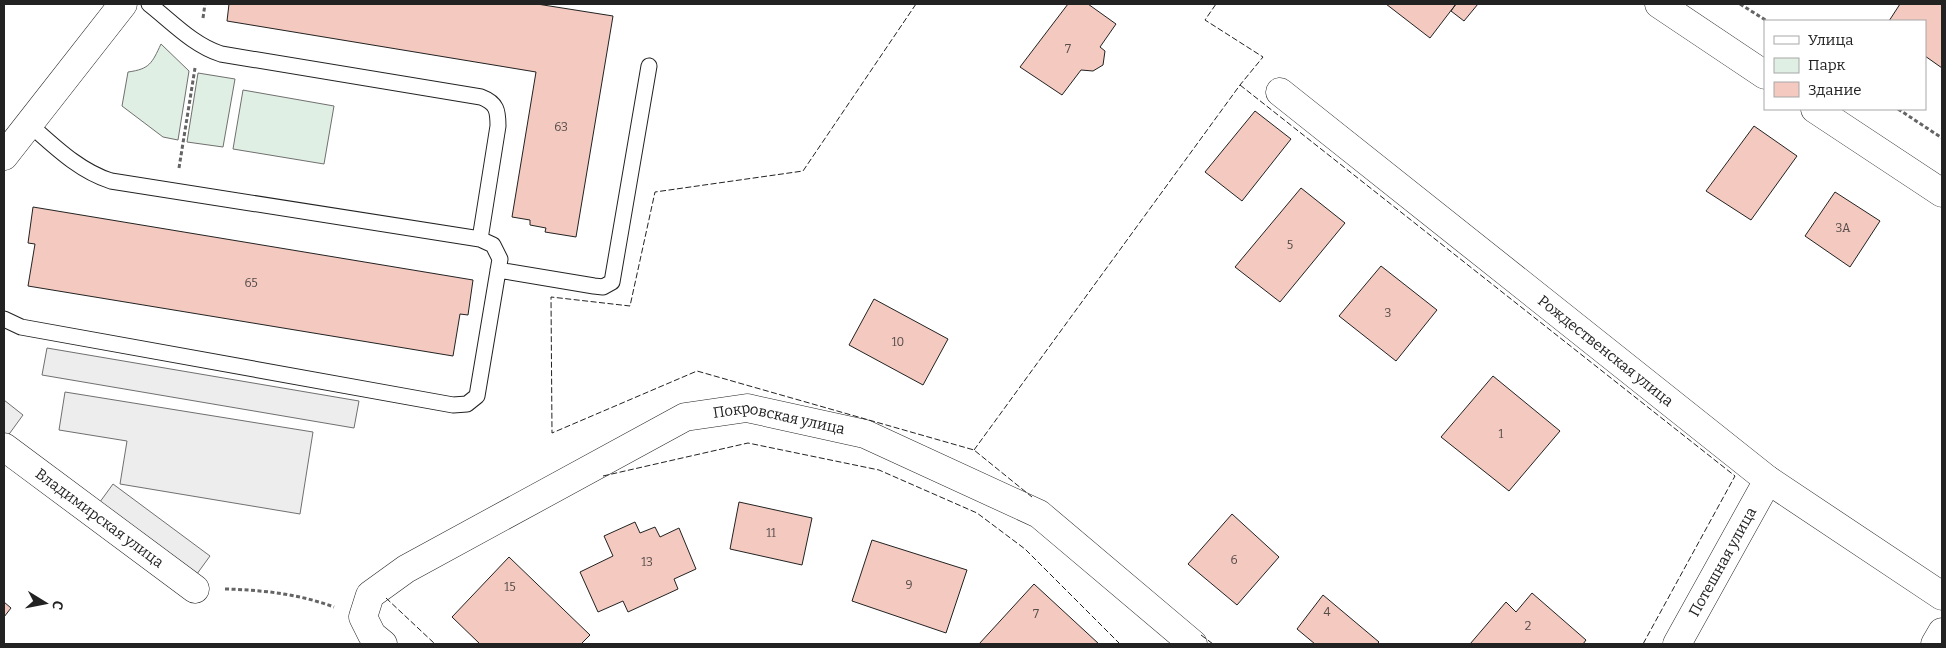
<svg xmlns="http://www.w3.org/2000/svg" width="1946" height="648" font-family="Bitter,serif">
<rect width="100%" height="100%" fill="#fff"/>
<path fill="#e0efe3" stroke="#6f6f6f" d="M 161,44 L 189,71 L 178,140 L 163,137 L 122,106 L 128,72 C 150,69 152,63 161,44 Z
M 198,73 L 235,79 L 223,147 L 187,142 Z
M 243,90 L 334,106 L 324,164 L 233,149 Z"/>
<path fill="#ededed" stroke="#6f6f6f" d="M 47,348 L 359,401 L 354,428 L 42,375 Z
M 65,392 L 313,432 L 300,514 L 120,484 L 127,441 L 59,430 Z
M 4,400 L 23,415 L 7,437 L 4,434 Z
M 113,484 L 210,556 L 194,578 L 97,506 Z"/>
<path fill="#f3c9c0" stroke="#222" d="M 229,4 L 537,4 L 613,16 L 576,237 L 545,232 L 546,228 L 530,225 L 530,220 L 512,217 L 536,72 L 227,21 Z
M 1068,4 L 1088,4 L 1116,24 L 1100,47 L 1105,51 L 1103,65 L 1093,71 L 1081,70 L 1062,95 L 1020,67 Z
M 1386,4 L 1456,4 L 1430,38 Z
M 1456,4 L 1478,4 L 1464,21 L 1451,11 Z
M 1900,4 L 1942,4 L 1942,68 L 1925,56 L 1925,21 L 1889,21 Z
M 1255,111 L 1291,139 L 1242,201 L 1205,172 Z
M 1754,126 L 1797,156 L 1751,220 L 1706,191 Z
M 1301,188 L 1345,223 L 1280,302 L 1235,267 Z
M 1835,192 L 1880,221 L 1850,267 L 1805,236 Z
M 33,207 L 473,280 L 468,315 L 460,314 L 453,356 L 28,286 L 35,244 L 28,243 Z
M 1381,266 L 1437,310 L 1396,361 L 1339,316 Z
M 874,299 L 948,339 L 923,385 L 849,345 Z
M 1493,376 L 1560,431 L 1509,491 L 1441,437 Z
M 739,502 L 812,518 L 802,565 L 730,549 Z
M 1232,514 L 1279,557 L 1237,605 L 1188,564 Z
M 635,522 L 640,533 L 655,527 L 660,537 L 679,528 L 696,569 L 674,579 L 678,589 L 628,612 L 623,601 L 598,612 L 580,572 L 613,556 L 604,536 Z
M 872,540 L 967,570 L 946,633 L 852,601 Z
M 509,557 L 590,635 L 581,644 L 480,644 L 452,617 Z
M 1034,584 L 1099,644 L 979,644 Z
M 1532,593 L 1586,640 L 1583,644 L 1470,644 L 1506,602 L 1516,612 Z
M 1323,595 L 1379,642 L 1377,644 L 1315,644 L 1297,629 Z
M 4,602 L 11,608 L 4,617 Z"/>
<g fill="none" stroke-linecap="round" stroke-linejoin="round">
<g stroke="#222" stroke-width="17">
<path id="service" d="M 149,4 C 172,22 193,45 221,54 L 481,97 C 497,103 498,111 498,126 L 480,239
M 498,270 L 594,286 L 603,287 L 612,282 L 649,66
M 4,319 L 21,327 L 453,405 L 467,404 L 477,396 L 500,259 L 493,245 L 480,239 L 111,181 C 79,171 54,146 29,124"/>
</g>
<g stroke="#222" stroke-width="29">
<g id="minor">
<path d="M 1659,4 L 1765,75"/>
<path id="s1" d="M 1280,92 L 1768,480 L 1942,596"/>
<path d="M 1815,109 L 1942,193"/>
<path d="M 4,156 L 123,4"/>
<path id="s2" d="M 4,447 L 195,589"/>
<path id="s3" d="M 383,644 L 372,635 L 363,617 L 370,595 L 406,569 L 685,417 L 747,408 L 865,434 L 1039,514 L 1193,644"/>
<path id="s4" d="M 1677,644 L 1768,480"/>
</g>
</g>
<g stroke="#222" stroke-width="29">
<path id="tertiary" d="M 1935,644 L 1942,632"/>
</g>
<path stroke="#646464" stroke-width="3" stroke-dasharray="4 2.5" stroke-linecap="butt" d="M 1740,4 L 1767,21
M 203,18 L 205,4
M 1898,109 L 1942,138
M 179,168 L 195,68
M 225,589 C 263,590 299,594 334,607"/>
<use href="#service" stroke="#fff" stroke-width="15"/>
<use href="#minor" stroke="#fff" stroke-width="28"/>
<use href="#tertiary" stroke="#fff" stroke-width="28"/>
<path stroke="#222" stroke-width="1" stroke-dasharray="6 2.5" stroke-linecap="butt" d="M 916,4 L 803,171 L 655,192 L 630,306 L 551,297 L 552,433 L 697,371 L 974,450 L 1032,497
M 1240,85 L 1735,476 L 1643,644
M 974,450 L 1240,85 L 1263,57 L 1205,20 L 1216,4
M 603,476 L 748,443 L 879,470 L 977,513 L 1025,549 L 1120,644
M 386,598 L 435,644
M 1201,635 L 1213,644"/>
</g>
<g text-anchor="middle" stroke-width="4" stroke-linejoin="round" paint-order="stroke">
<g font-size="12" fill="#564c4a">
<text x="1068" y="53">7</text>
<text x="561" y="131">63</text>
<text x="1843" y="232">3А</text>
<text x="1290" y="249">5</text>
<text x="251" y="287">65</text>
<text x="1388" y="317">3</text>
<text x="898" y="346">10</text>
<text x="1501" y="438">1</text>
<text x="771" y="537">11</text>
<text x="1234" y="564">6</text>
<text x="647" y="566">13</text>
<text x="909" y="589">9</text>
<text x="510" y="591">15</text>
<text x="1327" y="616">4</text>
<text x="1036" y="618">7</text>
<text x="1528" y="630">2</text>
</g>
<g font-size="15" fill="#222" stroke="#fff">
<text dy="5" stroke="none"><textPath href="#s1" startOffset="416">Рождественская улица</textPath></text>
<text dy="5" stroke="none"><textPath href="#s3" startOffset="515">Покровская улица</textPath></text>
<text dy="5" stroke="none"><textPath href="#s2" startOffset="119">Владимирская улица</textPath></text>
<text dy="5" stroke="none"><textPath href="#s4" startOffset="94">Потешная улица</textPath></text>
</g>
</g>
<rect width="1946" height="648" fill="none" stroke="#222222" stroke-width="10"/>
<rect x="1764" y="20" width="162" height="90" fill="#ffffff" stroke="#a7a7a7"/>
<rect x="1774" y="36" width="25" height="8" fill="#ffffff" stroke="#a7a7a7"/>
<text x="1808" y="45" font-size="15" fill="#222222">Улица</text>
<rect x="1774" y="58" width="25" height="15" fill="#e0efe3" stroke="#a7a7a7"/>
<text x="1808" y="70" font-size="15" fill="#222222">Парк</text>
<rect x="1774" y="82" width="25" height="15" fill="#f3c9c0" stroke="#a7a7a7"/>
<text x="1808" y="95" font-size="15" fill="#222222">Здание</text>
<g transform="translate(45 603) rotate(100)" stroke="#ffffff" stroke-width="4" paint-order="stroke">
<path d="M0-4L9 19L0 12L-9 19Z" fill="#222222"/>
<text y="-8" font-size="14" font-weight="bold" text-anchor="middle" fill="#222222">С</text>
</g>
</svg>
